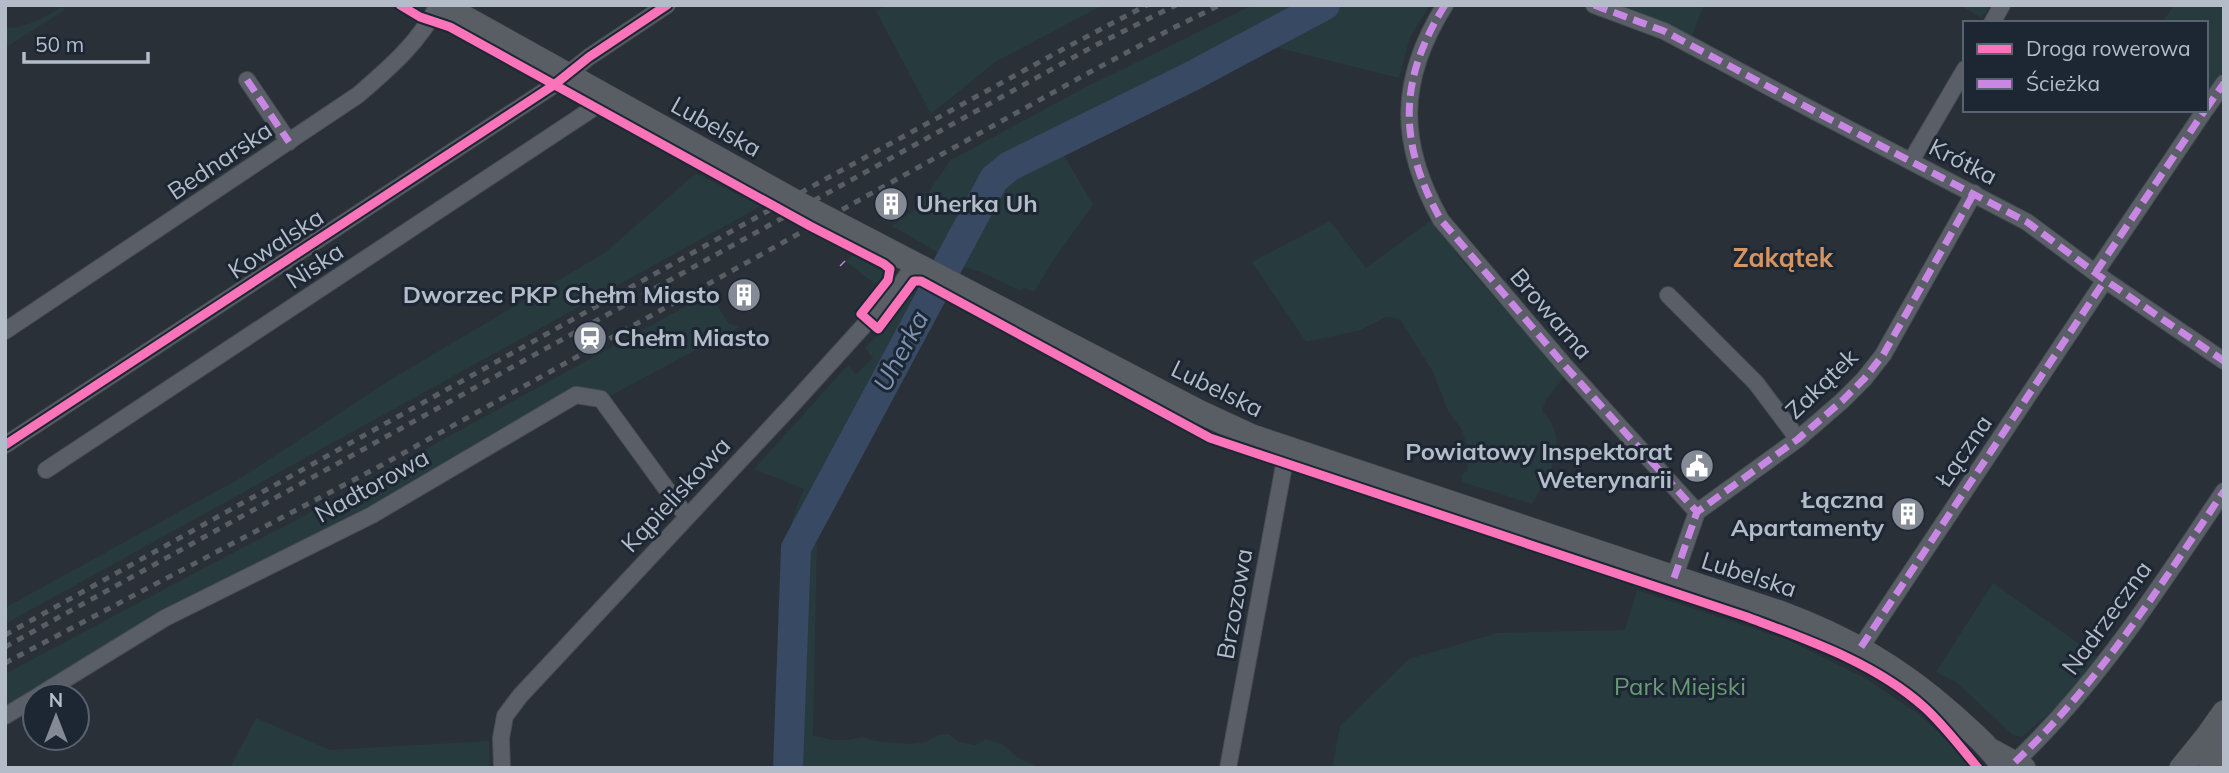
<svg xmlns="http://www.w3.org/2000/svg" width="2229" height="773" font-family="Mulish,sans-serif">
<rect width="100%" height="100%" fill="#2a3038"/>
<path fill="#273a3e" d="M 886,5 L 1103,5 L 995,62 L 931,114 L 876,11 Z
M 1253,5 L 1430,5 L 1410,37 L 1399,78 L 1274,47 L 1062,152 L 1093,205 L 1052,262 L 1034,292 L 1024,287 L 1021,291 L 981,272 L 963,267 L 892,226 L 917,208 L 951,160 L 1084,88 Z
M 1610,5 L 1704,5 L 1691,37 Z
M 1959,5 L 1990,5 L 1982,18 Z
M 2174,5 L 2224,5 L 2224,71 L 2206,96 L 2206,23 L 2162,23 Z
M 61,7 L 66,9 L 5,48 L 5,28 C 27,28 43,18 61,7 Z
M 696,173 L 761,206 L 5,624 L 5,608 L 244,476 L 390,380 L 606,252 Z
M 1433,219 L 1461,260 L 1565,376 L 1546,400 L 1542,411 C 1572,441 1550,474 1532,504 L 1462,482 L 1462,475 L 1467,470 L 1468,449 L 1462,430 L 1448,411 L 1433,372 L 1400,319 L 1386,317 L 1360,330 L 1306,342 L 1252,262 L 1330,221 L 1366,268 Z
M 853,255 L 884,272 L 887,275 L 884,283 L 874,283 L 845,261 Z
M 914,285 L 936,297 L 829,502 L 833,505 L 817,538 L 813,736 L 835,740 L 849,740 L 862,737 L 875,741 L 908,744 L 926,742 L 939,735 L 949,734 L 958,742 L 976,745 L 986,739 L 1002,744 L 1018,758 L 1041,768 L 774,768 C 775,719 776,670 779,621 C 782,570 783,537 804,489 L 754,469 L 848,365 L 856,374 L 873,358 L 865,348 L 885,328 Z
M 710,293 L 728,323 L 739,327 L 606,398 L 576,395 L 5,708 L 5,674 L 221,559 L 291,523 Z
M 1993,583 L 2099,658 L 2060,704 L 2022,737 L 2013,735 L 1956,682 L 1936,672 Z
M 1637,590 L 1788,640 L 1865,678 L 1917,713 L 1941,734 L 1972,768 L 1332,768 L 1340,726 L 1409,659 L 1497,633 L 1625,630 Z
M 256,718 L 330,750 L 489,741 L 490,768 L 230,768 Z"/>
<g fill="none" stroke-linecap="round" stroke-linejoin="round">
<path stroke="#384963" stroke-width="30" d="M 788,768 L 796,548 L 994,179 L 1010,166 L 1192,76 L 1325,5"/>
<g stroke="#484c53" stroke-width="18">
<path id="minor" d="M 1445,5 C 1398,80 1398,143 1441,220 L 1566,367 L 1697,512
M 1594,5 L 1664,31 L 1816,112 L 2027,222 L 2105,280 L 2224,361
M 1992,23 L 2002,5
M 247,80 L 289,142
M 2206,109 L 2224,83
M 1911,161 L 1965,69
M 2096,272 L 2205,110
M 1668,295 L 1756,383 L 1798,439
M 5,331 L 358,95 C 388,69 420,42 438,5
M 5,445 L 554,85 L 589,57 L 667,5
M 46,470 L 595,107 L 604,95
M 1674,578 L 1697,512 L 1798,439 L 1842,401 L 1864,379 L 1883,355 L 1974,193
M 1861,647 L 2105,280
M 38,696 L 165,618 L 372,515 L 576,395 L 601,399 L 687,517
M 5,716 L 35,698
M 2015,762 C 2099,683 2160,586 2224,491
M 502,768 L 501,738 L 505,716 L 520,696 L 791,406 L 898,288 L 915,264
M 1228,768 L 1287,449"/>
</g>
<g stroke="#484c53" stroke-width="24">
<path id="secondary" d="M 443,5 L 804,206 L 1200,412 L 1252,436 L 1782,613 C 1847,637 1900,668 1952,714 C 1971,731 1990,747 2004,768
M 1993,751 L 2024,768
M 2181,768 L 2207,736 L 2224,712
M 2210,768 L 2224,746"/>
</g>
<use href="#minor" stroke="#5a5e66" stroke-width="16"/>
<use href="#secondary" stroke="#595d64" stroke-width="23"/>
<path stroke="#595d64" stroke-width="5" stroke-dasharray="7 7" stroke-linecap="butt" d="M 5,635 L 811,187 L 1067,47 L 1147,5
M 5,647 L 1094,46 L 1176,5
M 5,663 L 382,465 L 1090,72 L 1173,28 L 1220,5"/>
<path stroke="#c787e3" stroke-width="7" stroke-dasharray="14 7" stroke-linecap="butt" d="M 1445,5 C 1398,80 1398,143 1441,220 L 1566,367 L 1697,512
M 1594,5 L 1664,31 L 1816,112 L 2027,222 L 2105,280 L 2224,361
M 247,80 L 289,142
M 2206,109 L 2224,83
M 842,263 L 843,264
M 2096,272 L 2205,110
M 1674,578 L 1697,512 L 1798,439 L 1842,401 L 1864,379 L 1883,355 L 1974,193
M 1861,647 L 2105,280
M 2015,762 C 2099,683 2160,586 2224,491"/>
<g stroke="#1d2633" stroke-width="13">
<path id="cycleway" d="M 400,5 L 420,17 L 450,27 L 810,226 L 884,264 L 890,269 L 888,280 L 861,314 L 878,329 L 914,281 L 921,281 L 1210,438 L 1747,617 C 1808,640 1875,663 1924,707 C 1944,725 1961,748 1978,768
M 5,445 L 554,85 L 589,57 L 667,5"/>
</g>
<use href="#cycleway" stroke="#fb73b8" stroke-width="9"/>
</g>
<defs>
<g id="building-disc" transform="scale(1.75)"><circle r="9.5" fill="#848b96" stroke="#1d2633"/><path d="M-4-6H4V6H1V3H-1V6H-4ZM-2.5-4.3h1.7v1.8h-1.7ZM.8-4.3h1.7v1.8H.8ZM-2.5-1h1.7V.8h-1.7ZM.8-1h1.7V.8H.8Z" fill="#fff"/></g>
<g id="station-disc" transform="scale(1.75)"><circle r="9.5" fill="#848b96" stroke="#1d2633"/><path d="M-3-6H3Q5-6 5-4V2Q5 4 3 4L4.5 6H3L1.5 4h-3L-3 6H-4.5L-3 4Q-5 4-5 2V-4Q-5-6-3-6ZM-3.5-4v3h7v-3ZM-3.5 1v1.5H-2V1ZM2 1v1.5H3.5V1Z" fill="#fff"/></g>
<g id="civic-disc" transform="scale(1.75)"><circle r="9.5" fill="#848b96" stroke="#1d2633"/><path d="M-.6-6.5H3V-4.5H.6V-3L4-1V1h2V6H-6V1h2V-1L-.6-3ZM-1.2 2.5V6h2.4V2.5Z" fill="#fff"/></g>
</defs>
<g fill-rule="evenodd">
<use href="#building-disc" x="891" y="204"/>
<use href="#building-disc" x="744" y="295"/>
<use href="#station-disc" x="590" y="338"/>
<use href="#civic-disc" x="1697" y="466"/>
<use href="#building-disc" x="1908" y="514"/>
</g>
<g text-anchor="middle" stroke-width="6" stroke-linejoin="round" paint-order="stroke">
<g font-size="24" fill="#b4bcc9" stroke="#1d2633">
<text transform="translate(716 127) rotate(29)" y="8">Lubelska</text>
<text transform="translate(220 161) rotate(-34)" y="8">Bednarska</text>
<text transform="translate(1963 162) rotate(27)" y="8">Krótka</text>
<text transform="translate(276 244) rotate(-33)" y="8">Kowalska</text>
<text transform="translate(315 266) rotate(-33)" y="8">Niska</text>
<text transform="translate(1551 314) rotate(49)" y="8">Browarna</text>
<text transform="translate(1822 384) rotate(-44)" y="8">Zakątek</text>
<text transform="translate(1217 389) rotate(26)" y="8">Lubelska</text>
<text transform="translate(1964 451) rotate(-56)" y="8">Łączna</text>
<text transform="translate(372 486) rotate(-29)" y="8">Nadtorowa</text>
<text transform="translate(676 495) rotate(-47)" y="8">Kąpieliskowa</text>
<text transform="translate(1749 575) rotate(18)" y="8">Lubelska</text>
<text transform="translate(1235 604) rotate(-80)" y="8">Brzozowa</text>
<text transform="translate(2107 618) rotate(-54)" y="8">Nadrzeczna</text>
</g>
<g font-size="24" font-weight="bold" fill="#b4bcc9" stroke="#1d2633" text-anchor="end">
<text x="916" y="212" text-anchor="start">Uherka Uh</text>
<text x="720" y="303">Dworzec PKP Chełm Miasto</text>
<text x="614" y="346" text-anchor="start">Chełm Miasto</text>
<text x="1672" y="460">Powiatowy Inspektorat<tspan x="1672" dy="28">Weterynarii</tspan></text>
<text x="1884" y="508">Łączna<tspan x="1884" dy="28">Apartamenty</tspan></text>
</g>
<g font-size="24" fill="#6b9a76" stroke="#1d2633">
<text x="1680" y="695">Park Miejski</text>
</g>
<g font-size="26" font-weight="bold" fill="#d59563" stroke="#1d2633">
<text x="1783" y="267">Zakątek</text>
</g>
<g font-size="26" font-style="italic" fill="#7c92b1" stroke="#1d2633">
<text transform="translate(901 351) rotate(-62)" y="9">Uherka</text>
</g>
</g>
<rect width="2229" height="773" fill="none" stroke="#b4bcc9" stroke-width="14"/>
<rect x="1963" y="21" width="245" height="91" fill="#1d2633" stroke="#59626f" stroke-width="2"/>
<rect x="1977" y="44" width="35" height="10" fill="#fb73b8" stroke="#59626f" stroke-width="2"/>
<text x="2026" y="56" font-size="21" fill="#b4bcc9">Droga rowerowa</text>
<rect x="1977" y="79" width="35" height="10" fill="#c787e3" stroke="#59626f" stroke-width="2"/>
<text x="2026" y="91" font-size="21" fill="#b4bcc9">Ścieżka</text>
<g transform="translate(56 717)"><circle r="33" fill="#1d2633" stroke="#59626f" stroke-width="2"/>
<path d="M0-5L12 26L0 18L-12 26Z" fill="#848b96"/>
<text y="-10" font-size="19" font-weight="bold" text-anchor="middle" fill="#b4bcc9">N</text>
</g>
<path d="M24 52v10h124v-10" fill="none" stroke="#b4bcc9" stroke-width="3.5"/>
<text x="35" y="52" font-size="21" fill="#b4bcc9" stroke="#1d2633" stroke-width="5" paint-order="stroke">50 m</text>
</svg>
